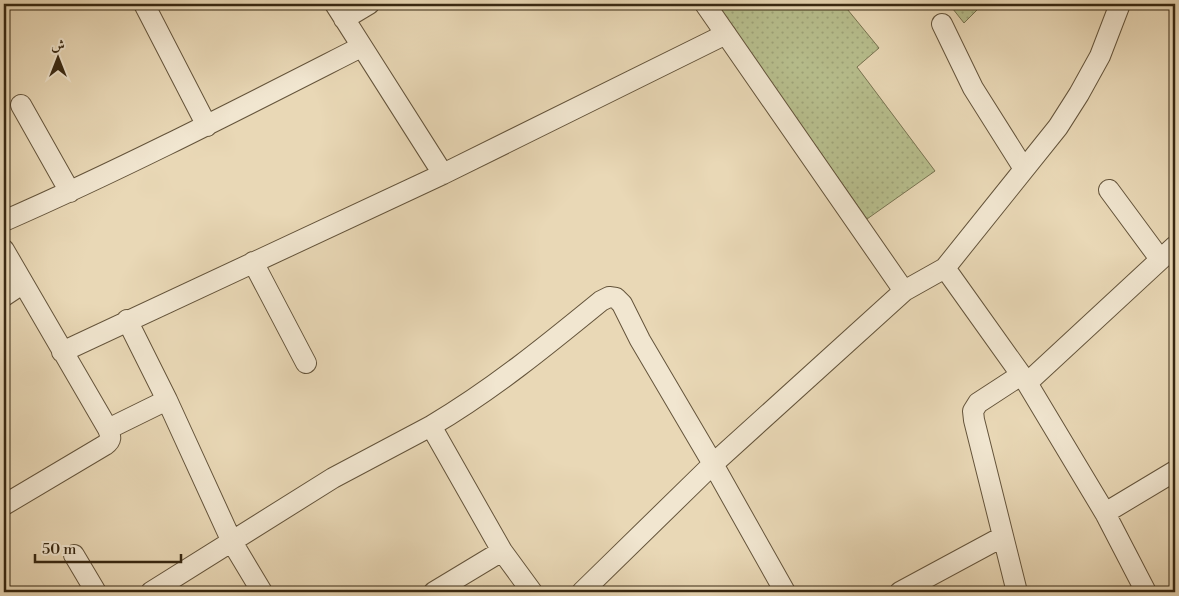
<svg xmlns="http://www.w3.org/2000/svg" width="1179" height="596" font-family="'Libre Bodoni',Amiri,serif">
<defs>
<pattern id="grass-dots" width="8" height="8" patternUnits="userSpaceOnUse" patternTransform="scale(1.25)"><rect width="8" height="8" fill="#b7be8d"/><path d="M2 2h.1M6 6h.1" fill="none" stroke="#9ea379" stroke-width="1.8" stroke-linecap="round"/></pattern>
</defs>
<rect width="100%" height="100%" fill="#e9d8b6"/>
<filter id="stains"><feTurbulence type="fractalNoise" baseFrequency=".004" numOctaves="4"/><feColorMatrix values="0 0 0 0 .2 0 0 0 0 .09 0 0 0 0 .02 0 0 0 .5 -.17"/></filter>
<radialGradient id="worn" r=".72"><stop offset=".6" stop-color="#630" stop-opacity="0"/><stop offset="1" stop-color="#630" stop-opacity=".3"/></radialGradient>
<path fill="url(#grass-dots)" stroke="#787350" d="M 716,4 L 843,4 L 879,48 L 857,67 L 935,171 L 867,219 Z
M 949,4 L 983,4 L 964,23 Z"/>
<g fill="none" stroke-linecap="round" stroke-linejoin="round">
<g stroke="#64543b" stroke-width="22">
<path id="street" d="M 144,4 L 207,126
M 335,4 L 443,174
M 705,4 L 904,291
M 344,19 L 369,4
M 942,24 L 973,88 L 1024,169
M 21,105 L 70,192
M 1109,190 L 1160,259
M 4,221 C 125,168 243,107 361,47
M 4,250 L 108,429 C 111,437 112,440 105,445 L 4,505
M 253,262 L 306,363
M 945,268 L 1027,383 L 1105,513 L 1146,592
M 4,296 L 22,284
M 127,320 L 167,400 L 232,542 L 262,592
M 62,352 L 443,174 L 726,34
M 1027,383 L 1175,246
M 431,426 C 492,390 546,346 601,301 L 609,297 L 616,298 L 622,304 L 640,340 L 713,464 L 785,592
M 108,429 L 167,400
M 1105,513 L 1175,471
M 74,555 L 96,592
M 151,592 L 333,478 L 431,426 L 502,551 L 532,592
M 434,592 L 502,551
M 582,592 L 713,464 L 904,291 L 945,268 L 1058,127 L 1079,94 L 1100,56 L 1120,4
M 900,592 L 1002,537
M 1017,592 L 974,420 L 973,411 L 978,403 L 1021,375"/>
</g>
<use href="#street" stroke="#f1e6d0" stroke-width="20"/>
</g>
<rect width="1179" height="596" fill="none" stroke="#e9d8b6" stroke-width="20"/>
<rect x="5" y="5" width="1169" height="586" fill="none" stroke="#382812" stroke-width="2.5"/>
<rect x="10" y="10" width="1159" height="576" fill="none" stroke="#382812"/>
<g transform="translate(58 58)" stroke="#f1e6d0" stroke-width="4" paint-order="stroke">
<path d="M0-4L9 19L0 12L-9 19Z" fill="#382812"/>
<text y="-8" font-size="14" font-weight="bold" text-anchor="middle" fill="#382812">ش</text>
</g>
<path d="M35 554v8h146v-8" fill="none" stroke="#382812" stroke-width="2.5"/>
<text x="42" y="554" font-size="15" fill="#382812" stroke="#f1e6d0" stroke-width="4" paint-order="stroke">50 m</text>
<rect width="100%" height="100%" filter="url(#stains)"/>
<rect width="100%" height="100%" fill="url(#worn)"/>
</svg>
